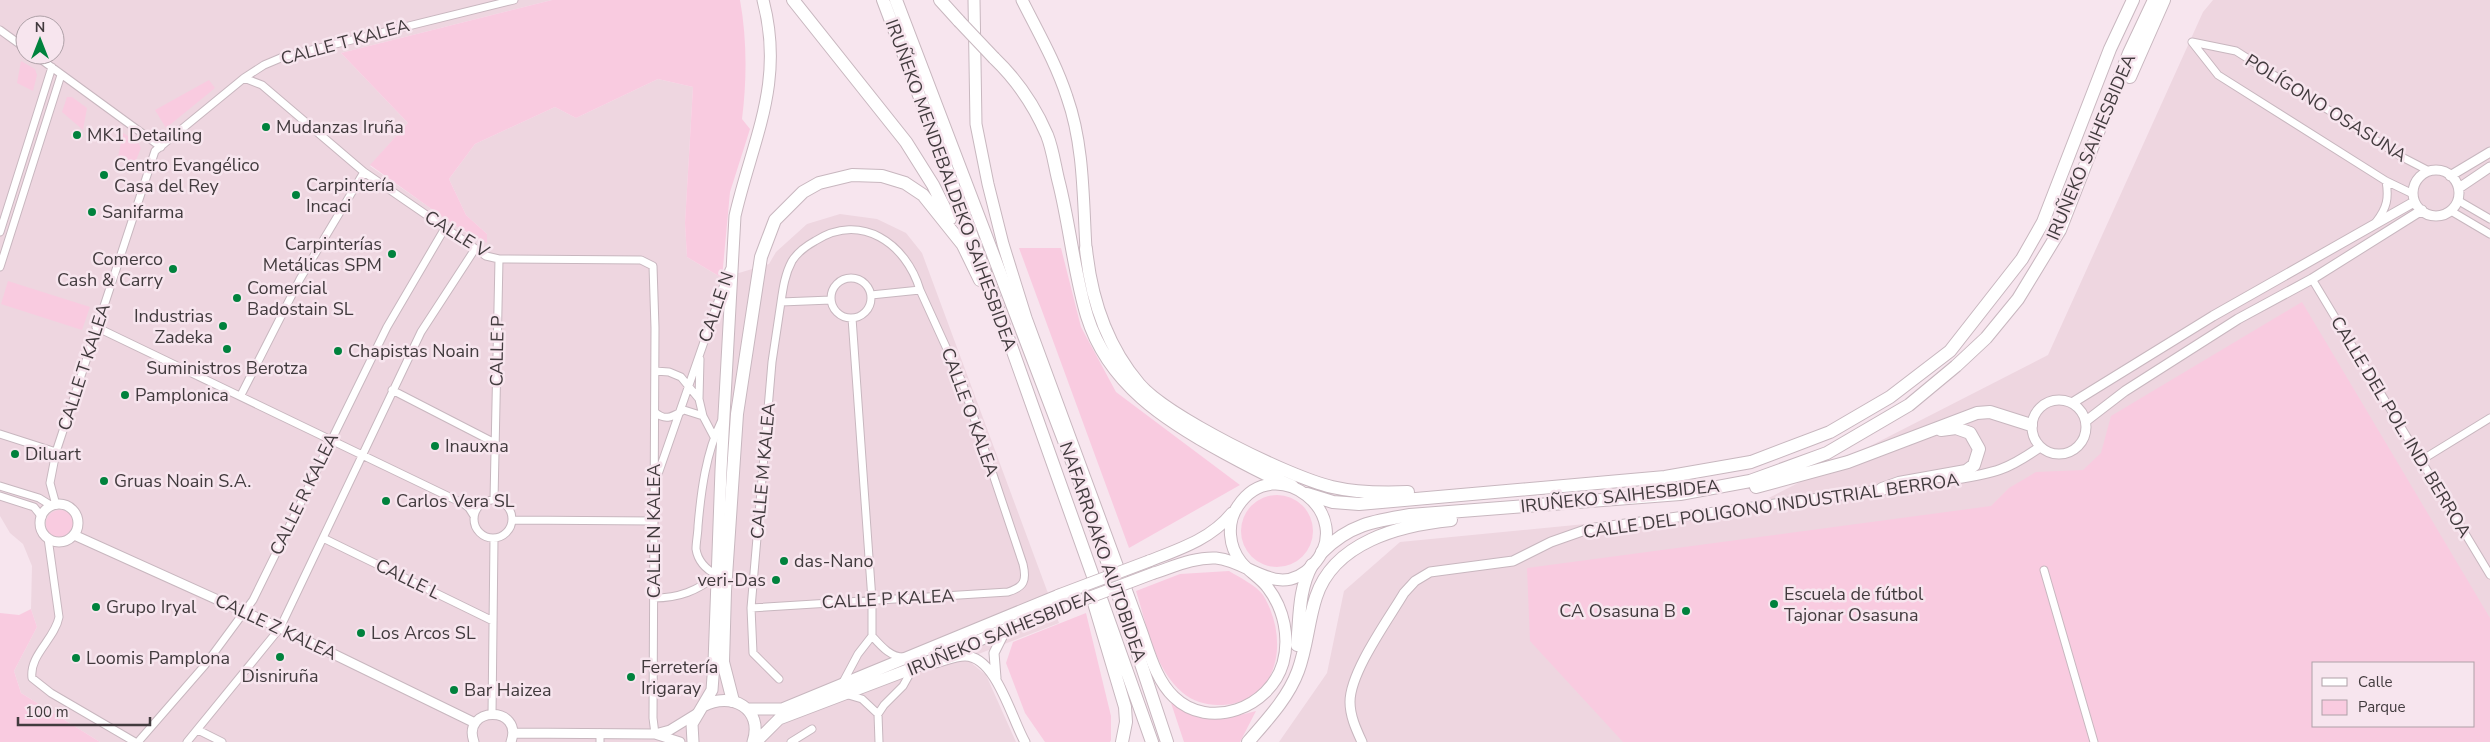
<svg xmlns="http://www.w3.org/2000/svg" width="2490" height="742" font-family="'Nunito Sans',sans-serif">
<rect width="100%" height="100%" fill="#f7e5ee"/>
<path fill="#eed6e0" fill-rule="evenodd" d="M 0,0 L 552,0 L 341,53 L 408,123 L 370,166 L 475,239 L 487,234 L 466,215 L 449,179 L 475,144 L 555,107 L 576,118 L 658,79 L 693,87 L 685,223 L 687,257 L 722,278 L 769,264 L 776,252 L 807,224 L 840,214 L 877,219 L 906,233 L 922,253 L 1059,623 L 963,660 L 969,661 L 986,675 L 1016,742 L 100,742 L 21,693 L 14,671 L 37,627 L 31,609 L 32,566 L 23,544 L 10,533 L 0,516 ZM 25,25 L 55,25 L 55,55 L 25,55 Z
M 2213,0 L 2490,0 L 2490,742 L 1279,742 L 1327,673 L 1344,591 L 1400,542 L 1749,508 L 2048,355 L 2203,12 ZM 2314,663 L 2474,663 L 2474,726 L 2314,726 Z"/>
<path fill="#f9cbe0" fill-rule="evenodd" d="M 552,0 L 740,0 C 747,38 747,80 742,119 L 750,129 L 730,192 L 722,278 L 687,257 L 685,223 L 693,87 L 658,79 L 576,118 L 555,107 L 475,144 L 449,179 L 466,215 L 487,234 L 487,243 L 454,225 L 370,165 L 408,123 L 341,53 Z
M 21,61 L 35,69 L 37,75 L 33,91 L 17,83 Z
M 209,80 L 215,88 L 166,128 L 155,110 Z
M 67,97 L 72,97 L 87,108 L 83,130 L 62,112 Z
M 123,133 L 138,142 L 141,148 L 133,168 L 118,157 Z
M 1019,248 L 1061,248 L 1081,327 L 1116,392 L 1240,485 L 1129,548 Z
M 8,281 L 90,307 L 82,330 L 1,304 Z
M 2302,302 L 2490,618 L 2490,742 L 1623,742 L 1530,641 L 1527,568 L 1991,506 L 2009,488 L 2036,472 L 2083,470 L 2101,453 L 2111,416 ZM 2314,663 L 2474,663 L 2474,726 L 2314,726 Z
M1241 531a36 36 0 1 1 72 0a36 36 0 1 1-72 0Z
M46 524a14 14 0 1 1 28 0a14 14 0 1 1-28 0Z
M 1229,571 C 1239,577 1257,586 1263,595 C 1290,639 1280,705 1218,705 C 1206,705 1192,701 1183,693 C 1154,669 1147,625 1136,591 L 1180,574 Z
M 31,609 L 37,627 L 14,671 L 21,693 L 100,742 L 0,742 L 0,613 L 19,615 Z
M 1086,613 L 1111,716 L 1111,740 L 1110,742 L 1045,742 L 1025,713 L 1006,663 L 1013,642 Z
M 1171,703 C 1199,720 1225,720 1256,711 L 1240,742 L 1184,742 Z"/>
<g fill="none" stroke-linecap="round" stroke-linejoin="round">
<g stroke="#c8b7bf" stroke-width="9">
<path id="minor" d="M 0,30 L 25,48
M 35,55 L 161,147
M 244,78 L 262,85 L 364,172 L 486,256 L 499,259 L 641,260 L 653,266 L 655,328 L 653,718 L 655,734
M 2413,194 L 2386,181 L 2218,75 L 2192,42 L 2236,51 L 2402,157 L 2429,171
M 2459,201 L 2490,219
M 2451,211 L 2490,234
M 2376,222 C 2387,208 2389,198 2386,181
M 0,232 L 52,67
M 0,267 L 61,75
M831 298a20 20 0 1 1 40 0a20 20 0 1 1-40 0Z
M 2312,279 L 2490,575
M 781,302 C 783,288 785,274 792,261 C 797,253 806,246 815,241 C 861,212 906,243 920,290
M 852,318 L 872,600 L 872,636
M 96,327 L 464,504 L 469,508 L 474,516
M 655,371 L 669,372 L 681,377 L 699,399 L 703,416 L 714,437
M 392,390 L 495,443
M 241,395 L 300,279 L 364,172
M 699,399 L 700,359
M 655,412 C 666,422 673,416 684,410 L 703,416
M 0,434 L 56,452
M 2420,461 L 2490,418
M 657,477 L 729,270
M 0,486 L 39,498 L 52,506
M 0,496 L 34,507 L 42,517
M474 519a19 19 0 1 1 38 0a19 19 0 1 1-38 0Z
M 494,500 L 499,259
M 56,505 L 50,483 L 56,452 L 155,151 L 244,78 L 264,65 L 283,57 L 514,0
M 513,520 L 654,521
M 48,538 L 59,617 C 55,639 29,655 32,678 L 51,693 L 135,742
M 323,538 L 493,621
M 2044,570 L 2094,742
M 654,598 C 679,598 697,591 717,575 C 707,570 698,562 696,549 C 696,542 698,533 698,526 C 701,491 706,453 721,422
M 751,608 L 1008,592 C 1024,587 1027,581 1023,564 L 962,382 L 920,290 L 871,295
M 779,679 L 753,653 L 751,608 L 772,362 L 781,302 L 831,300
M 842,684 L 858,654 L 872,636 C 881,646 891,658 905,657
M 845,694 L 862,699 L 878,714 L 884,705 L 903,686 L 913,668
M 492,714 L 494,539
M 878,714 L 879,742
M 198,730 L 222,742
M 138,742 L 205,665 L 253,600 L 387,327 L 445,228
M 187,742 L 280,628 L 421,332 L 475,249
M 600,742 L 600,733
M 791,742 L 812,729"/>
</g>
<g stroke="#c8b7bf" stroke-width="11">
<path id="tertiary" d="M2413 193a23 23 0 1 1 46 0a23 23 0 1 1-46 0Z
M 2450,176 L 2490,152
M 2459,188 L 2490,167
M2032 427a27 27 0 1 1 54 0a27 27 0 1 1-54 0Z
M 2072,403 L 2213,316 L 2414,202
M 2086,421 L 2125,391 L 2238,319 L 2312,279 L 2422,210
M 1956,479 C 1995,473 2007,470 2040,447
M40 523a19 19 0 1 1 38 0a19 19 0 1 1-38 0Z
M 74,535 L 280,628 L 475,723
M 931,664 C 941,662 955,656 965,656 C 996,656 1012,720 1025,742
M 996,678 L 994,653 L 1006,629
M 513,733 L 655,734 L 670,730 L 696,714
M 655,734 L 680,742
M 474,742 C 461,706 524,705 511,742
M 1362,742 C 1356,729 1350,716 1350,702 C 1350,672 1388,620 1404,593 L 1415,581 L 1430,572 L 1513,561 L 1551,542 L 1588,529 L 1886,489"/>
</g>
<g stroke="#c8b7bf" stroke-width="13">
<path id="trunk" d="M 974,0 L 976,124 L 988,184 L 1003,244 L 1026,318 L 1141,630 C 1149,652 1156,680 1174,697 C 1209,731 1270,708 1283,663 C 1290,638 1284,609 1268,588 C 1261,578 1249,572 1241,562 C 1229,547 1226,523 1238,506 C 1275,449 1359,515 1313,565 C 1279,601 1250,561 1216,558 C 1194,557 1173,567 1154,573
M 1022,0 C 1038,32 1056,63 1067,97 C 1084,145 1083,198 1086,249
M 1149,561 C 1180,549 1211,539 1232,513
M 703,706 C 731,691 764,708 753,742
M 747,709 L 782,709 L 1059,595
M 693,742 L 692,724 L 712,690 L 714,663 L 721,470 L 735,216 C 753,138 785,83 763,0
M 756,742 L 779,719 L 913,668 L 1006,629 L 1064,607"/>
</g>
<g stroke="#c8b7bf" stroke-width="14">
<path id="motorway" d="M 793,0 L 906,142 L 933,185 L 950,219
M 883,0 L 968,225 L 1152,742
M 896,0 L 1087,501 L 1167,742
M 940,0 L 959,21
M 994,58 C 1016,79 1035,107 1047,135 C 1053,150 1055,168 1059,183 C 1070,227 1074,273 1087,316 C 1108,384 1166,421 1225,453 C 1247,465 1269,477 1292,486
M 2130,77 L 2164,0
M 960,239 L 980,280
M 1086,249 C 1091,298 1106,345 1139,384 C 1167,417 1289,477 1332,487 C 1357,493 1382,493 1408,492
M 1756,487 L 1848,462 L 1977,413 L 1990,412 L 2031,425
M 1882,489 L 1899,483 L 1966,471 L 1974,465 L 1979,449 L 1970,433 L 1956,428 L 1941,430
M 1307,494 L 1333,502 L 1359,504 L 1665,477 L 1751,462 L 1830,432 L 1890,397 L 1950,351 L 2022,259 L 2043,222 L 2110,49 L 2133,0
M 1322,552 C 1349,525 1373,521 1410,515 L 1680,494 L 1750,481 L 1827,453 L 1909,405 L 1956,366 L 1986,338 L 2018,299 L 2060,230 L 2129,53 L 2154,0
M 1093,586 L 1094,603 L 1125,707 L 1126,722 L 1122,742
M 1297,645 C 1300,618 1298,590 1312,565
M 733,701 L 723,662 L 725,591 L 737,414 L 761,257 L 775,220 L 803,192 L 819,183 L 852,175 L 882,176 L 905,183 L 923,195 L 963,245
M 1248,742 C 1267,720 1288,698 1298,671 C 1307,647 1308,621 1316,597 C 1334,542 1400,525 1451,520"/>
</g>
<use href="#minor" stroke="#fff" stroke-width="7"/>
<use href="#tertiary" stroke="#fff" stroke-width="9"/>
<use href="#trunk" stroke="#fff" stroke-width="11"/>
<use href="#motorway" stroke="#fff" stroke-width="12"/>
<g stroke="#c8b7bf" stroke-width="13" stroke-linecap="butt">
<path id="trunk-bridge" d="M 1059,595 L 1149,561
M 1064,607 L 1154,573"/>
</g>
<g stroke="#c8b7bf" stroke-width="14" stroke-linecap="butt">
<path id="motorway-bridge" d="M 959,21 L 994,58"/>
</g>
<use href="#trunk-bridge" stroke="#fff" stroke-width="11"/>
<use href="#motorway-bridge" stroke="#fff" stroke-width="12"/>
</g>
<g fill="#00823d" stroke="#f7e5ee" stroke-width="2">
<circle cx="266" cy="127" r="5"/>
<circle cx="77" cy="135" r="5"/>
<circle cx="104" cy="175" r="5"/>
<circle cx="296" cy="195" r="5"/>
<circle cx="92" cy="212" r="5"/>
<circle cx="392" cy="254" r="5"/>
<circle cx="173" cy="269" r="5"/>
<circle cx="237" cy="298" r="5"/>
<circle cx="223" cy="326" r="5"/>
<circle cx="227" cy="349" r="5"/>
<circle cx="338" cy="351" r="5"/>
<circle cx="125" cy="395" r="5"/>
<circle cx="435" cy="446" r="5"/>
<circle cx="15" cy="454" r="5"/>
<circle cx="104" cy="481" r="5"/>
<circle cx="386" cy="501" r="5"/>
<circle cx="784" cy="561" r="5"/>
<circle cx="776" cy="580" r="5"/>
<circle cx="1774" cy="604" r="5"/>
<circle cx="96" cy="607" r="5"/>
<circle cx="1686" cy="611" r="5"/>
<circle cx="361" cy="633" r="5"/>
<circle cx="280" cy="657" r="5"/>
<circle cx="76" cy="658" r="5"/>
<circle cx="631" cy="677" r="5"/>
<circle cx="454" cy="690" r="5"/>
</g>
<g text-anchor="middle" stroke-width="5" stroke-linejoin="round" paint-order="stroke">
<g font-size="18" fill="#423b3e" stroke="#f7e5ee">
<text transform="translate(345 42) rotate(-15)" y="6">CALLE T KALEA</text>
<text transform="translate(2326 108) rotate(32)" y="6">POLÍGONO OSASUNA</text>
<text transform="translate(2091 147) rotate(-67)" y="6">IRUÑEKO SAIHESBIDEA</text>
<text transform="translate(951 185) rotate(70)" y="6">IRUÑEKO MENDEBALDEKO SAIHESBIDEA</text>
<text transform="translate(457 234) rotate(32)" y="6">CALLE V</text>
<text transform="translate(716 307) rotate(-71)" y="6">CALLE N</text>
<text transform="translate(497 351) rotate(-89)" y="6">CALLE P</text>
<text transform="translate(84 367) rotate(-72)" y="6">CALLE T KALEA</text>
<text transform="translate(970 412) rotate(70)" y="6">CALLE O KALEA</text>
<text transform="translate(2401 427) rotate(59)" y="6">CALLE DEL POL. IND. BERROA</text>
<text transform="translate(763 471) rotate(-85)" y="6">CALLE M KALEA</text>
<text transform="translate(304 494) rotate(-64)" y="6">CALLE R KALEA</text>
<text transform="translate(1620 496) rotate(-6)" y="6">IRUÑEKO SAIHESBIDEA</text>
<text transform="translate(1771 506) rotate(-8)" y="6">CALLE DEL POLIGONO INDUSTRIAL BERROA</text>
<text transform="translate(654 531) rotate(-90)" y="6">CALLE N KALEA</text>
<text transform="translate(1103 552) rotate(71)" y="6">NAFARROAKO AUTOBIDEA</text>
<text transform="translate(408 579) rotate(26)" y="6">CALLE L</text>
<text transform="translate(888 599) rotate(-3)" y="6">CALLE P KALEA</text>
<text transform="translate(276 627) rotate(25)" y="6">CALLE Z KALEA</text>
<text transform="translate(1001 633) rotate(-22)" y="6">IRUÑEKO SAIHESBIDEA</text>
</g>
<g font-size="18" fill="#423b3e" stroke="#f7e5ee" text-anchor="start">
<text x="276" y="133">Mudanzas Iruña</text>
<text x="87" y="141">MK1 Detailing</text>
<text x="114" y="171">Centro Evangélico<tspan x="114" dy="21">Casa del Rey</tspan></text>
<text x="306" y="191">Carpintería<tspan x="306" dy="21">Incaci</tspan></text>
<text x="102" y="218">Sanifarma</text>
<text x="382" y="250" text-anchor="end">Carpinterías<tspan x="382" dy="21">Metálicas SPM</tspan></text>
<text x="163" y="265" text-anchor="end">Comerco<tspan x="163" dy="21">Cash &amp; Carry</tspan></text>
<text x="247" y="294">Comercial<tspan x="247" dy="21">Badostain SL</tspan></text>
<text x="213" y="322" text-anchor="end">Industrias<tspan x="213" dy="21">Zadeka</tspan></text>
<text x="348" y="357">Chapistas Noain</text>
<text x="227" y="374" text-anchor="middle">Suministros Berotza</text>
<text x="135" y="401">Pamplonica</text>
<text x="445" y="452">Inauxna</text>
<text x="25" y="460">Diluart</text>
<text x="114" y="487">Gruas Noain S.A.</text>
<text x="396" y="507">Carlos Vera SL</text>
<text x="794" y="567">das-Nano</text>
<text x="766" y="586" text-anchor="end">veri-Das</text>
<text x="1784" y="600">Escuela de fútbol<tspan x="1784" dy="21">Tajonar Osasuna</tspan></text>
<text x="106" y="613">Grupo Iryal</text>
<text x="1676" y="617" text-anchor="end">CA Osasuna B</text>
<text x="371" y="639">Los Arcos SL</text>
<text x="86" y="664">Loomis Pamplona</text>
<text x="641" y="673">Ferretería<tspan x="641" dy="21">Irigaray</tspan></text>
<text x="280" y="682" text-anchor="middle">Disniruña</text>
<text x="464" y="696">Bar Haizea</text>
</g>
</g>
<rect x="2312" y="662" width="162" height="65" fill="#f7e5ee" stroke="#afa1a8"/>
<rect x="2322" y="678" width="25" height="8" fill="#ffffff" stroke="#afa1a8"/>
<text x="2358" y="687" font-size="15" fill="#423b3e">Calle</text>
<rect x="2322" y="700" width="25" height="15" fill="#f9cbe0" stroke="#afa1a8"/>
<text x="2358" y="712" font-size="15" fill="#423b3e">Parque</text>
<g transform="translate(40 40)"><circle r="24" fill="#f7e5ee" stroke="#afa1a8"/>
<path d="M0-4L9 19L0 12L-9 19Z" fill="#00823d"/>
<text y="-8" font-size="14" font-weight="bold" text-anchor="middle" fill="#423b3e">N</text>
</g>
<path d="M18 717v8h132v-8" fill="none" stroke="#423b3e" stroke-width="2.5"/>
<text x="25" y="717" font-size="15" fill="#423b3e" stroke="#f7e5ee" stroke-width="4" paint-order="stroke">100 m</text>
</svg>
